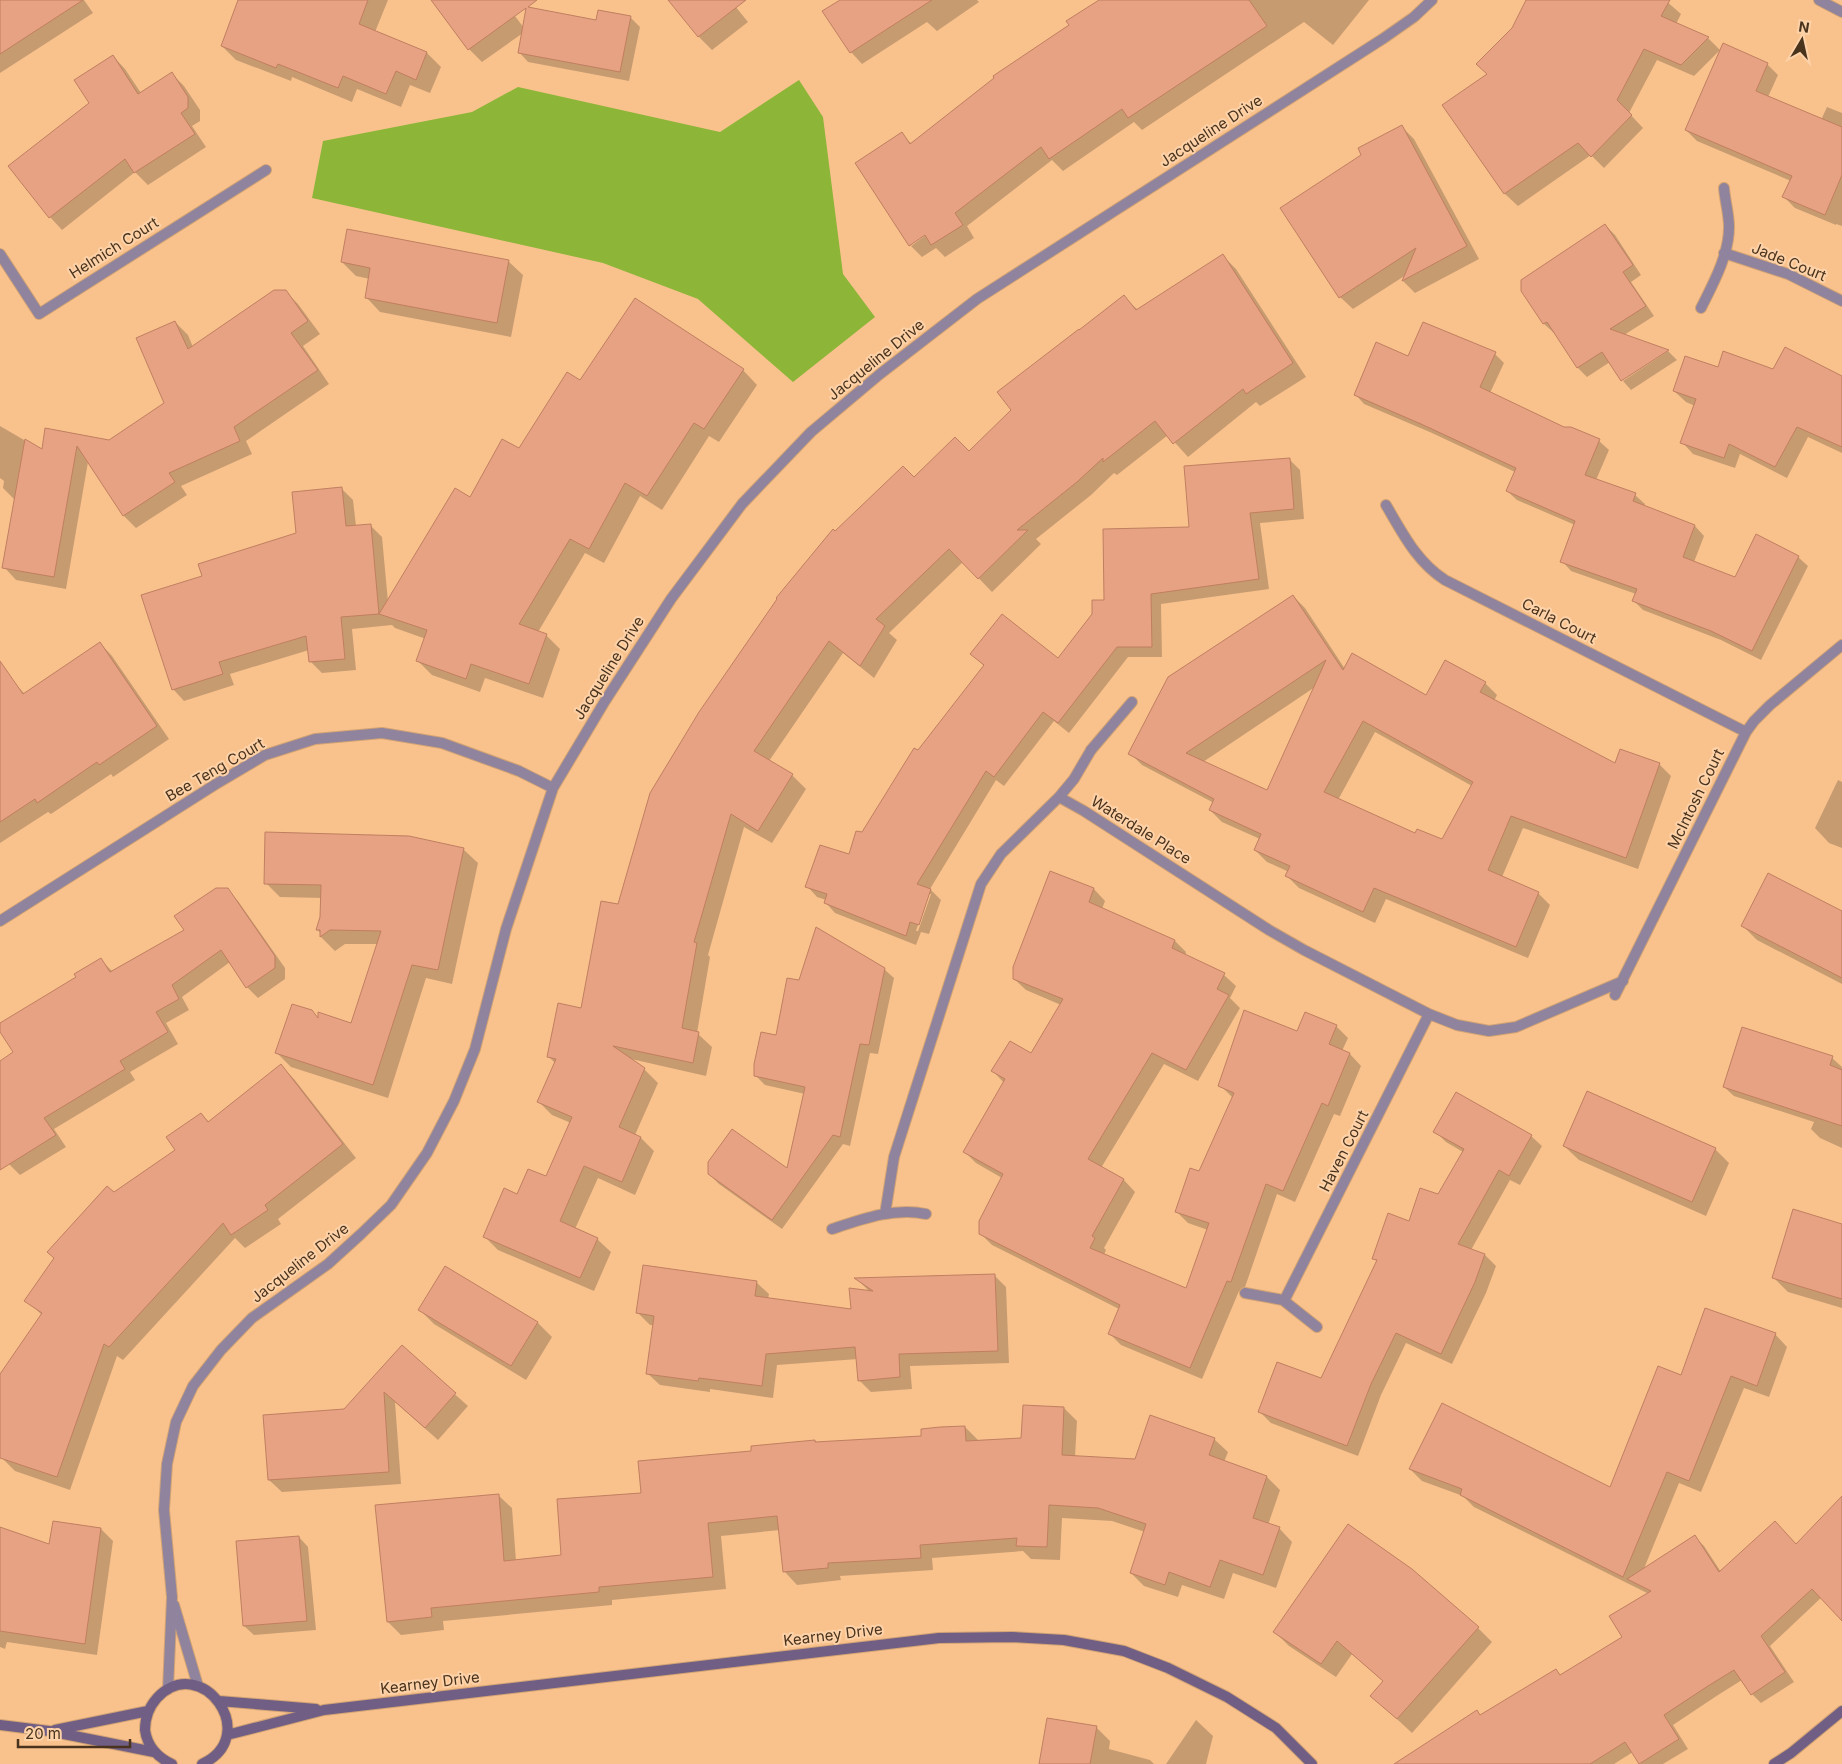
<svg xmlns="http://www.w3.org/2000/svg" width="1842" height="1764" font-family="Inter,sans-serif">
<rect width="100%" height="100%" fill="#f9c28d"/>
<path fill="#8db538" d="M 799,80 L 823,117 L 843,274 L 875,317 L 793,382 L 698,299 L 603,263 L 312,198 L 323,141 L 472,112 L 518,87 L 720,132 Z"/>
<path fill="#0003" fill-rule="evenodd" d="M 0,0 L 84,0 L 93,13 L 0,73 Z
M 240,0 L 388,0 L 375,32 L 427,53 L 441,67 L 430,93 L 410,85 L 401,107 L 357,89 L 352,102 L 292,77 L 291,81 L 236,60 L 222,46 Z
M 433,0 L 503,0 L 524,28 L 630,17 L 640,27 L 629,81 L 528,62 L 519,52 L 523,33 L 482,62 L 469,49 Z
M 670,0 L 732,0 L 731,1 L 748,22 L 712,50 L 699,37 Z
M 842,0 L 977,0 L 979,2 L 937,31 L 927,22 L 862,64 L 851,52 L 824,12 Z
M 1102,0 L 1369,0 L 1333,45 L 1304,22 L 1142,130 L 1134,122 L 1063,171 L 1052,160 L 967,226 L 974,238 L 945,257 L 936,248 L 922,257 L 910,245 L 901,134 L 912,144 L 1070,26 ZM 929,230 L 930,232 L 911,246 L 911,243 Z
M 1528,0 L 1665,0 L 1681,14 L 1676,24 L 1708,38 L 1720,50 L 1694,76 L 1657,60 L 1629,113 L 1643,128 L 1604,168 L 1591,155 L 1518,206 L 1505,194 L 1444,105 L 1488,74 Z
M 113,56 L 125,69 L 141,93 L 172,74 L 184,86 L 200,110 L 200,121 L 192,126 L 206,147 L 148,185 L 135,172 L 62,230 L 50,217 L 10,166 L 90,103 Z
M 1767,64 L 1778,75 L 1768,97 L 1821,120 L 1827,107 L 1842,113 L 1842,226 L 1836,224 L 1836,225 L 1795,208 L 1784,197 L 1791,181 L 1697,141 L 1686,130 Z
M 1402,127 L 1414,139 L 1479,259 L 1415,293 L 1403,281 L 1406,275 L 1353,309 L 1340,297 L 1363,155 Z
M 1605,225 L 1615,235 L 1641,275 L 1631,282 L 1654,316 L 1624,335 L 1622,381 L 1610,362 L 1587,377 L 1578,368 L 1555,332 L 1554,333 L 1544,324 L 1523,291 Z
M 1223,256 L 1236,269 L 1306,377 L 1260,406 L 1256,402 L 1188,457 L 1168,435 L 1117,475 L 1114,473 L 1091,495 L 1036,539 L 1041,544 L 992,592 L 963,562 L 889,633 L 897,640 L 874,678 L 843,653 L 769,761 L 792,775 L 806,789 L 772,843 L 744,827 L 708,955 L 710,957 L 697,1033 L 712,1047 L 706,1076 L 631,1059 L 644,1069 L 658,1083 L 635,1135 L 641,1138 L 654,1151 L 635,1195 L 598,1178 L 575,1229 L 597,1239 L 611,1252 L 594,1291 L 498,1250 L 484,1236 L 517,1196 L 546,1178 L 571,1123 L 552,1115 L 538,1101 L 555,1063 L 548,1056 L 582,1009 L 619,905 L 835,533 L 914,479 L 969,453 L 1124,297 L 1138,310 Z
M 508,261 L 523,275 L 511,337 L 380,312 L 366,297 L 370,279 L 356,276 L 342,262 Z
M 285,291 L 298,304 L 320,334 L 303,346 L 329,384 L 246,441 L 252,454 L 181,486 L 187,495 L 136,528 L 123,515 L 88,462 L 66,589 L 16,580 L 4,567 L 16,501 L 3,488 L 4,481 L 0,478 L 0,426 L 43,451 L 109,441 L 166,403 L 175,322 L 188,335 L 193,347 Z
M 1668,351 L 1677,360 L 1631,390 L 1623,381 Z
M 1495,354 L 1504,363 L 1490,393 L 1564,428 L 1599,441 L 1609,450 L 1596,480 L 1635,495 L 1645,504 L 1644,506 L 1695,526 L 1704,536 L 1694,562 L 1735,578 L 1798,557 L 1808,566 L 1761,660 L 1721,640 L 1643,610 L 1634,601 L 1636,594 L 1571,571 L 1562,561 L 1575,525 L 1517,500 L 1507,491 L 1515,472 L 1432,433 L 1364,404 L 1355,394 L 1409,357 Z
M 1719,369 L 1842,397 L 1842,453 L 1808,437 L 1787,478 L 1740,454 L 1735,468 L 1693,454 L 1682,442 L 1695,406 L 1686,402 L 1674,391 Z
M 743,370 L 757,385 L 719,442 L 709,436 L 662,510 L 640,496 L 604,563 L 585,553 L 538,632 L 546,635 L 560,649 L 543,698 L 485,678 L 480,692 L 432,675 L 418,661 L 426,639 L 395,628 L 392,625 L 352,629 L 356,670 L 322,673 L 310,661 L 309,650 L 230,674 L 234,685 L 184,701 L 173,689 L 204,577 L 298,534 L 342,489 L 353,500 L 356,526 L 370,525 L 382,537 L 388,602 L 471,499 L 520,450 L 581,382 Z
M 1290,460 L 1300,470 L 1304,519 L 1260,523 L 1269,589 L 1161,604 L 1162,657 L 1128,657 L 1069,733 L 1054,721 L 1004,786 L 996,780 L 930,889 L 941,900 L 929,934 L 921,932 L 916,945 L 835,913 L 825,902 L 826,900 L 817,897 L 807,886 L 849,856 L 919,752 L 985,667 L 972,654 L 1058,660 L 1105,602 L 1190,528 ZM 928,894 L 931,894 L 918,931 L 916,931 Z
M 1293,596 L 1305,608 L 1345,669 L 1427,696 L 1485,683 L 1497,695 L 1494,701 L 1615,765 L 1659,764 L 1671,776 L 1638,869 L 1523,828 L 1502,877 L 1538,893 L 1550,905 L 1528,958 L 1386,899 L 1375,923 L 1299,888 L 1287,876 L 1289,872 L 1267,862 L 1255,850 L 1260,839 L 1222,822 L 1210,810 L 1214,803 L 1142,765 L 1130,753 ZM 1315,687 L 1268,792 L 1203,762 ZM 1375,732 L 1472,786 L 1443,841 L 1415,835 L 1338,800 Z
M 100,643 L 112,656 L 169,739 L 113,777 L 111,774 L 51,814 L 48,812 L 0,843 L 0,690 L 13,682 L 25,694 Z
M 1838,780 L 1842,782 L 1842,848 L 1829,843 L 1815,828 Z
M 463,849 L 478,863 L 452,984 L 426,978 L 388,1098 L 291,1067 L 277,1053 L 312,1012 L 319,1019 L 352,1025 L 378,944 L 345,944 L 335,951 L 321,937 L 321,933 L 317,930 L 321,918 L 322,898 L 280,897 L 266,883 Z
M 1051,873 L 1094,889 L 1105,901 L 1102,909 L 1175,941 L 1186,952 L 1185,956 L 1224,975 L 1236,986 L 1230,998 L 1240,1008 L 1198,1081 L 1164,1064 L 1101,1168 L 1124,1180 L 1135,1192 L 1104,1248 L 1106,1250 L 1104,1255 L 1187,1290 L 1208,1230 L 1188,1223 L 1176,1211 L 1200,1173 L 1233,1098 L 1220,1085 L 1297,1032 L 1336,1026 L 1348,1038 L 1342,1051 L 1350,1054 L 1361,1066 L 1340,1116 L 1334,1114 L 1295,1202 L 1277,1194 L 1243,1293 L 1239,1291 L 1202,1379 L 1121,1345 L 1109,1333 L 1119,1309 L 992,1245 L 980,1233 L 1002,1178 L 976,1163 L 965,1152 L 1004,1083 L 993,1071 L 1031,1055 L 1061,1005 L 1026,990 L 1014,979 Z
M 227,890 L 238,901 L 285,968 L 285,979 L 258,998 L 247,987 L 230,962 L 182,997 L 189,1010 L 166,1023 L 178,1044 L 130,1072 L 135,1080 L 54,1129 L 66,1147 L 20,1175 L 9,1164 L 0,1150 L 0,1062 L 15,1053 L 0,1029 L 0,1025 L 78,977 L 101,960 L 113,972 L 185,930 Z
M 1842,912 L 1842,984 L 1757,940 L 1742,925 Z
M 884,969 L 894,978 L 878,1054 L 870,1053 L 850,1146 L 843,1144 L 782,1229 L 719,1184 L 709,1174 L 788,1171 L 805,1094 L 765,1085 L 756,1076 L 777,1037 L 800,982 Z
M 1832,1058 L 1842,1067 L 1842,1148 L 1820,1138 L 1811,1129 L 1814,1122 L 1734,1096 L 1724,1087 Z
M 281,1066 L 294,1079 L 356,1158 L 278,1219 L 281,1224 L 245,1248 L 235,1238 L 123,1360 L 117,1356 L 70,1490 L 15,1471 L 1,1457 L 0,1385 L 42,1315 L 26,1300 L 114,1193 L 177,1151 L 201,1114 L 209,1122 Z
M 1435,1131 L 1531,1136 L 1542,1146 L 1520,1185 L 1510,1180 L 1471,1250 L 1485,1255 L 1496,1266 L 1486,1293 L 1452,1364 L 1406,1343 L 1381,1395 L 1358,1456 L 1271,1423 L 1260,1412 L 1321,1379 L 1377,1262 L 1374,1258 L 1410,1222 L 1439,1196 L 1463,1152 L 1446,1142 Z
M 1564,1146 L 1715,1149 L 1729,1163 L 1706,1216 L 1579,1160 Z
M 1842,1225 L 1842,1308 L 1788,1292 L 1774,1278 Z
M 994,1275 L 1006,1287 L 1009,1363 L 910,1366 L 912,1389 L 871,1392 L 859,1380 L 858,1359 L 777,1365 L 773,1398 L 710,1389 L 710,1392 L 660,1385 L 647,1373 L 654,1325 L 650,1325 L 637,1312 L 756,1282 L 769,1294 L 768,1299 L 852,1310 L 870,1292 L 857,1279 Z
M 420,1310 L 538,1323 L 552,1337 L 526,1380 L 434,1324 Z
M 1775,1334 L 1787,1347 L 1769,1397 L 1744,1388 L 1701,1492 L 1679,1483 L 1643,1571 L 1695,1537 L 1704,1546 L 1721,1572 L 1796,1545 L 1842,1502 L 1842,1619 L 1822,1597 L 1770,1646 L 1794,1682 L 1761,1703 L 1752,1694 L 1742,1680 L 1718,1695 L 1673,1725 L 1688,1749 L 1663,1764 L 1641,1764 L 1633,1752 L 1614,1764 L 1431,1764 L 1477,1712 L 1481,1716 L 1556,1670 L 1561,1676 L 1623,1638 L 1649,1594 L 1474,1507 L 1463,1496 L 1422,1481 L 1410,1469 L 1611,1489 L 1682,1377 Z
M 402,1347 L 468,1406 L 438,1440 L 395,1402 L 401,1484 L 282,1492 L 269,1480 L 345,1411 Z
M 1064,1408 L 1077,1421 L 1075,1457 L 1136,1461 L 1214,1439 L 1228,1452 L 1224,1462 L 1267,1477 L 1280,1490 L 1268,1525 L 1279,1528 L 1292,1542 L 1276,1588 L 1233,1573 L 1224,1599 L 1182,1585 L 1178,1597 L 1144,1586 L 1131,1573 L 1145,1532 L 1112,1521 L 1062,1518 L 1060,1560 L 1031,1559 L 1023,1551 L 932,1558 L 933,1570 L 840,1576 L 841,1580 L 797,1585 L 784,1571 L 780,1530 L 721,1536 L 726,1589 L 612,1600 L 612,1605 L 443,1621 L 444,1630 L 401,1635 L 388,1622 L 498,1495 L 512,1508 L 516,1561 L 563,1556 L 642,1494 L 753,1452 L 815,1441 L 817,1444 L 923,1437 L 965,1427 L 978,1440 L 1022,1439 Z
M 54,1522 L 101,1529 L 113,1541 L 97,1655 L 7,1642 L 5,1649 L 0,1647 L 0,1528 L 51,1546 Z
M 299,1537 L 308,1547 L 316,1630 L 254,1635 L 244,1626 Z
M 1478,1628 L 1492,1642 L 1412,1733 L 1372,1696 L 1384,1682 L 1352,1654 L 1336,1677 L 1289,1646 L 1275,1632 Z
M 1196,1720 L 1213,1736 L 1206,1764 L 1166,1764 Z
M 1096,1727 L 1110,1741 L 1109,1749 L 1150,1760 L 1154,1764 L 1040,1764 Z"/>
<path fill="#e6a282" stroke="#c07f60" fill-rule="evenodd" d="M 0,0 L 83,0 L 0,54 Z
M 238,0 L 368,0 L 359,24 L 427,52 L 416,80 L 396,71 L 386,94 L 343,76 L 338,88 L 278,64 L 276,68 L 221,46 Z
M 431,0 L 537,0 L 528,7 L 596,20 L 598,10 L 631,16 L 620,72 L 518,53 L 526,8 L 468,50 Z
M 668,0 L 746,0 L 698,37 Z
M 840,0 L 932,0 L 850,53 L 822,11 Z
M 1099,0 L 1249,0 L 1267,26 L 1128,118 L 1122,109 L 1049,159 L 1041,147 L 955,213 L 963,225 L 931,245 L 925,235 L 909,246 L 855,163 L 902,132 L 910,144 L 994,78 L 993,76 L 1069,25 L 1066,21 Z
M 1526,0 L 1670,0 L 1661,16 L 1709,37 L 1681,65 L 1644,49 L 1617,100 L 1632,115 L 1591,157 L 1578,143 L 1504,194 L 1442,105 L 1487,74 L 1476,64 L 1512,28 Z
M 1723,43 L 1768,63 L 1756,91 L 1842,127 L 1842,175 L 1825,215 L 1782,197 L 1792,176 L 1685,130 Z
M 113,55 L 138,94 L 172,72 L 188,97 L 188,108 L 181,113 L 195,134 L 134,173 L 125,159 L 49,218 L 8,166 L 89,103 L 74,80 Z
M 1402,125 L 1467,246 L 1402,281 L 1416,248 L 1339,298 L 1280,208 L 1361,155 L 1358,148 Z
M 1605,224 L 1633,265 L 1623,272 L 1646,306 L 1610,329 L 1669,350 L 1621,381 L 1602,352 L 1577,368 L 1547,322 L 1543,324 L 1521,291 L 1521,280 Z
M 347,229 L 509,260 L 497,323 L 365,298 L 370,268 L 341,262 Z
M 1223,254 L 1293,363 L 1246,394 L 1243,389 L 1173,444 L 1155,421 L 1103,462 L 1103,458 L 1077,482 L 1017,530 L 1028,530 L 978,579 L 949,549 L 876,619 L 885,626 L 860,666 L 829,641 L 754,751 L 793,774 L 758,831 L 731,814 L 694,942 L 697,943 L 682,1028 L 699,1032 L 693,1063 L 613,1046 L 645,1068 L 619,1127 L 641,1137 L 622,1182 L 584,1166 L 560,1221 L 598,1238 L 580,1278 L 483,1237 L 504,1188 L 517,1194 L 528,1169 L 546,1176 L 572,1117 L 537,1102 L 556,1059 L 547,1057 L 558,1003 L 581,1008 L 601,901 L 618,904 L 650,793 L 699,712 L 777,599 L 776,598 L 833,529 L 835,531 L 903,466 L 914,477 L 955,437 L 969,451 L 1011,410 L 997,392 L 1079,329 L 1079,330 L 1124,295 L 1136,310 Z
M 274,290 L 286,290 L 308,321 L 291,333 L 318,370 L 234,427 L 240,441 L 169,473 L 175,482 L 123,516 L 77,446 L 54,577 L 2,568 L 25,439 L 42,449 L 45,428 L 109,440 L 164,403 L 136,338 L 175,321 L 188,349 Z
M 635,298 L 744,369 L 704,429 L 694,423 L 647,496 L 625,483 L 589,549 L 570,539 L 519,624 L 547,634 L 529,684 L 471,664 L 466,679 L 416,661 L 427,630 L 379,614 L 455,488 L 470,497 L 502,439 L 519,448 L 567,372 L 580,380 Z
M 1423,322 L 1496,352 L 1480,387 L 1564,427 L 1571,427 L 1600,439 L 1585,475 L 1636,493 L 1633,501 L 1695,525 L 1683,557 L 1735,577 L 1756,534 L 1799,556 L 1752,651 L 1711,631 L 1632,601 L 1637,589 L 1560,562 L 1575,521 L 1506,491 L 1516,468 L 1421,424 L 1354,395 L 1376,342 L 1408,356 Z
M 1785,347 L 1842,376 L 1842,447 L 1797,427 L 1775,467 L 1729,444 L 1724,458 L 1680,443 L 1696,399 L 1673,391 L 1685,356 L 1718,367 L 1723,351 L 1773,369 Z
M 1290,458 L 1294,509 L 1250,513 L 1259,579 L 1151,594 L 1152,647 L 1117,647 L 1058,723 L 1043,712 L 994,777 L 986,771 L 917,884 L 931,889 L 919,925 L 910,922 L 906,936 L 824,903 L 827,894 L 805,887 L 820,845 L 849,854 L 856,831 L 862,832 L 914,748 L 918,750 L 984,665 L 970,654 L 1002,614 L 1058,658 L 1092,614 L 1092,600 L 1104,600 L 1103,529 L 1189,527 L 1184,466 Z
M 342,487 L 346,526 L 371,524 L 379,614 L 341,617 L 345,659 L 309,662 L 306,636 L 219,662 L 223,674 L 172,690 L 141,595 L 202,576 L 198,564 L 296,533 L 292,492 Z
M 1293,595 L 1343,670 L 1352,653 L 1426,695 L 1445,660 L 1486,682 L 1480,692 L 1615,763 L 1620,749 L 1660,763 L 1626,858 L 1511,816 L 1488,870 L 1539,892 L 1516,947 L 1374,888 L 1363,912 L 1285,876 L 1290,866 L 1254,850 L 1261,834 L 1209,810 L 1214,799 L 1128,754 L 1168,677 ZM 1326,660 L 1267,790 L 1186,753 ZM 1363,721 L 1473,782 L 1442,839 L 1417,829 L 1415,833 L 1324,792 Z
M 100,642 L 157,726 L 99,765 L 97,762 L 37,803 L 35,799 L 0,822 L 0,661 L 23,694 Z
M 265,832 L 409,836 L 464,848 L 438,970 L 412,965 L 373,1085 L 275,1053 L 292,1004 L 312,1010 L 318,1018 L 318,1012 L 351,1023 L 381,931 L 330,930 L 320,937 L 320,930 L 316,930 L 320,917 L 321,885 L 264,884 Z
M 1050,871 L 1094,888 L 1089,902 L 1175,940 L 1172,948 L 1225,973 L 1217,989 L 1229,995 L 1186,1070 L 1152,1053 L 1088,1159 L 1124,1179 L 1092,1236 L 1095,1238 L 1090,1248 L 1186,1288 L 1209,1223 L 1175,1212 L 1190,1168 L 1199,1171 L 1234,1093 L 1218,1086 L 1244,1010 L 1297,1031 L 1305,1012 L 1337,1025 L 1329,1044 L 1350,1053 L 1328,1106 L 1322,1103 L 1283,1191 L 1266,1184 L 1231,1282 L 1227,1281 L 1190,1368 L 1108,1334 L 1120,1305 L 979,1234 L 979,1221 L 1003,1174 L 963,1152 L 1005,1079 L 991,1071 L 1010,1041 L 1031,1053 L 1063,999 L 1013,979 L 1013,967 Z
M 1768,873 L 1842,911 L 1842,978 L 1741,926 Z
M 216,888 L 228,888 L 275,956 L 275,968 L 246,988 L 221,950 L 172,985 L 179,999 L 156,1012 L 168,1032 L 120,1061 L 125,1069 L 44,1118 L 56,1135 L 0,1170 L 0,1061 L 13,1052 L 0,1032 L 0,1023 L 76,977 L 74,974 L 101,958 L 110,972 L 184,930 L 174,916 Z
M 816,927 L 885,968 L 869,1045 L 860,1044 L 840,1137 L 833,1135 L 772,1220 L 708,1174 L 708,1162 L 732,1129 L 787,1168 L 805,1087 L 754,1076 L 754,1064 L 761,1032 L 776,1035 L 787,978 L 799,980 Z
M 1742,1027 L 1833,1056 L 1830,1065 L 1842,1070 L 1842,1126 L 1723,1087 Z
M 281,1064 L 343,1144 L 265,1205 L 268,1210 L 231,1235 L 223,1223 L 109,1347 L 104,1344 L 57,1477 L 0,1458 L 0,1374 L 42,1313 L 24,1301 L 54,1258 L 47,1252 L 107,1186 L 114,1192 L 175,1150 L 166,1137 L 201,1113 L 208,1122 Z
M 1587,1091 L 1716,1148 L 1692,1202 L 1563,1146 Z
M 1456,1092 L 1532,1135 L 1509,1176 L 1499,1170 L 1458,1244 L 1485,1254 L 1475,1282 L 1441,1354 L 1396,1333 L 1371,1384 L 1347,1446 L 1258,1412 L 1277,1362 L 1321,1378 L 1377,1260 L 1372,1259 L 1388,1213 L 1409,1221 L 1420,1188 L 1438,1194 L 1464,1149 L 1433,1132 Z
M 1793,1209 L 1842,1224 L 1842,1299 L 1772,1278 Z
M 643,1265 L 757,1281 L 755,1296 L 851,1309 L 849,1288 L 873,1291 L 854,1278 L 995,1274 L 998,1351 L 899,1354 L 900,1377 L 858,1381 L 855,1347 L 766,1354 L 762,1386 L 699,1378 L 698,1381 L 646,1374 L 654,1316 L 636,1313 Z
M 445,1266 L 538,1322 L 511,1366 L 418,1310 Z
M 1705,1308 L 1776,1333 L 1757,1386 L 1731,1376 L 1689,1481 L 1667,1472 L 1623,1577 L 1460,1495 L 1462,1489 L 1409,1469 L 1442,1403 L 1610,1487 L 1658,1366 L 1681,1375 Z
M 402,1345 L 456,1393 L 425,1428 L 384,1392 L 389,1472 L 268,1480 L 263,1415 L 344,1409 Z
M 1023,1405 L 1064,1407 L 1062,1455 L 1135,1459 L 1150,1415 L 1215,1438 L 1209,1455 L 1267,1476 L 1253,1518 L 1280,1527 L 1263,1575 L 1220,1560 L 1210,1587 L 1169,1572 L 1165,1585 L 1130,1573 L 1146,1524 L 1098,1508 L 1049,1505 L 1047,1547 L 1016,1546 L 1017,1538 L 920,1545 L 921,1558 L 828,1563 L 828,1568 L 783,1572 L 777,1516 L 708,1523 L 713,1577 L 599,1587 L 599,1592 L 431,1608 L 432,1617 L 387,1622 L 375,1505 L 499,1494 L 504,1561 L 561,1555 L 557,1499 L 641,1493 L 638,1461 L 751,1451 L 751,1446 L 815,1440 L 815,1442 L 921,1436 L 921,1429 L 940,1427 L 965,1426 L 966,1441 L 1021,1438 Z
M 1842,1496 L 1842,1621 L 1812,1589 L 1761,1636 L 1785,1672 L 1751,1695 L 1734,1670 L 1708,1686 L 1664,1715 L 1679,1739 L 1639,1764 L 1625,1742 L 1590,1764 L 1394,1764 L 1477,1710 L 1480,1715 L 1556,1669 L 1560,1675 L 1622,1637 L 1609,1616 L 1651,1591 L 1627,1579 L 1695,1535 L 1719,1572 L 1775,1521 L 1796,1544 Z
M 53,1521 L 101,1528 L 85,1644 L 0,1631 L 0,1527 L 49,1544 Z
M 1348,1524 L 1412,1569 L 1479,1627 L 1397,1719 L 1370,1696 L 1383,1681 L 1337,1641 L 1321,1664 L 1273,1632 Z
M 299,1536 L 307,1621 L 243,1626 L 236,1541 Z
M 1047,1718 L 1097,1726 L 1090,1764 L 1039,1764 Z"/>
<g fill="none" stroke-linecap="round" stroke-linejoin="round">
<g stroke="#d2a374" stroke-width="12">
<path id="lane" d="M 1091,750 L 1132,702"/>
</g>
<g stroke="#d2a374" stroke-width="12">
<path id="street" d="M 1819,0 L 1842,12
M 1724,253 L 1788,274 L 1842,301
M 0,254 L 39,314 L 266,170
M 1701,308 C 1713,284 1729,255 1729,227 C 1729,214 1725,201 1724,188
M 1386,505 C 1403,534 1417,562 1445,580 L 1746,732
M 1059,797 L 1074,779 L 1091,750
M 0,921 L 216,784 L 265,755 L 315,739 L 382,733 L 442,743 L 519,771 L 553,788
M 1615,995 L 1746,732 L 1754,721 L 1770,705 L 1842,645
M 885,1214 L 894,1157 L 981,884 L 1001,854 L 1059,797 L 1084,811 L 1269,930 L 1304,950 L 1429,1014 L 1457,1025 L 1489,1031 L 1516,1027 L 1623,981
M 832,1229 C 862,1219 895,1207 926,1214
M 1245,1293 L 1283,1300 L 1317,1327
M 1284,1301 L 1429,1014
M 174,1605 L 198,1686
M 168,1689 L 172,1597 L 164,1510 L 167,1464 L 176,1422 L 193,1386 L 221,1350 L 252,1318 L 328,1264 L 361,1234 L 391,1205 L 427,1153 L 454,1101 L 475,1049 L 506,929 L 553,788 L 605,701 L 671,599 L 742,504 L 811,432 L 880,374 L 977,299 L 1384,38 L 1414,17 L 1432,0"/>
</g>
<g stroke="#d2a374" stroke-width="12">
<path id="secondary" d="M 219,1701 L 316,1709
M 0,1725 L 49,1731 L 154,1752
M 55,1730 L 148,1711
M 227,1735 L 324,1710 L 939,1638 L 1012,1637 L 1064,1640 L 1124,1651 L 1168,1668 L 1227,1697 L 1276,1728 L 1312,1764
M 172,1764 C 158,1758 147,1746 145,1730 C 145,1718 149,1707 157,1698 C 201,1651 263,1736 202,1764
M 1774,1764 L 1791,1753 L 1842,1711"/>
</g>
<use href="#lane" stroke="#8f839e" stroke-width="10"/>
<use href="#street" stroke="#8f839e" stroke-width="10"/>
<use href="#secondary" stroke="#705e85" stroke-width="10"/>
</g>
<g text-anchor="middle" stroke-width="4" stroke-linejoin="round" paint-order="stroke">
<g font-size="15" fill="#49331d" stroke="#fed2a8">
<text transform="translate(1211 131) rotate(-33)" y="5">Jacqueline Drive</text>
<text transform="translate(114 248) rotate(-32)" y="5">Helmich Court</text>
<text transform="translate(1789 262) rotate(22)" y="5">Jade Court</text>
<text transform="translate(876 360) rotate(-39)" y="5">Jacqueline Drive</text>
<text transform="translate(1559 621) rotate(27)" y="5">Carla Court</text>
<text transform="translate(609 668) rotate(-58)" y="5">Jacqueline Drive</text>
<text transform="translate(215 770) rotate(-30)" y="5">Bee Teng Court</text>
<text transform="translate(1696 799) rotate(-64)" y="5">McIntosh Court</text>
<text transform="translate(1141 830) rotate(32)" y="5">Waterdale Place</text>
<text transform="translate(1344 1151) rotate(-63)" y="5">Haven Court</text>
<text transform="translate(300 1263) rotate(-38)" y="5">Jacqueline Drive</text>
<text transform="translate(833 1635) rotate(-7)" y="5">Kearney Drive</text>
<text transform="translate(430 1683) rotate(-7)" y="5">Kearney Drive</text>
</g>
</g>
<g transform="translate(1802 40) rotate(9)" stroke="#fed2a8" stroke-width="4" paint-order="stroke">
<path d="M0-4L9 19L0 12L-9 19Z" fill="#49331d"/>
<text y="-8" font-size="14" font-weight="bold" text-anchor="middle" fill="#49331d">N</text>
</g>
<path d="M18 1739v8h112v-8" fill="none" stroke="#49331d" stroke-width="2.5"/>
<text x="25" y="1739" font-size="15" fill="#49331d" stroke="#fed2a8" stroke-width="4" paint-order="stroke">20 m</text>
</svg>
